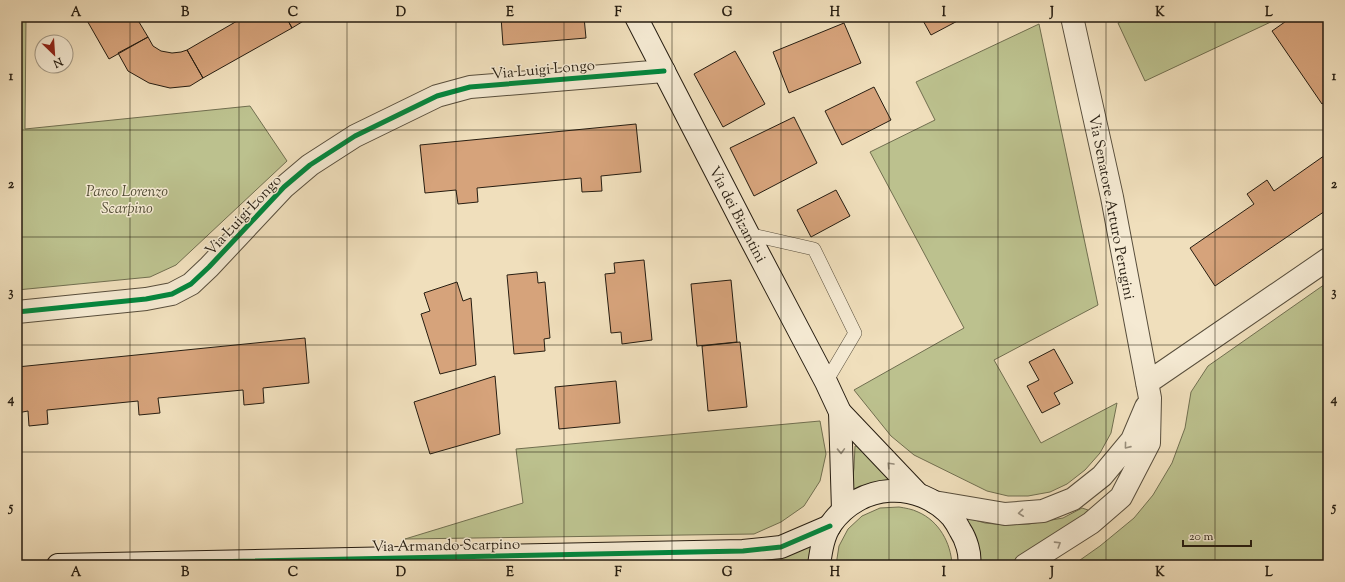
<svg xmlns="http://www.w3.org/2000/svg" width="1345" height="582" font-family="'Sorts Mill Goudy',serif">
<rect width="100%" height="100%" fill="#f0dfbc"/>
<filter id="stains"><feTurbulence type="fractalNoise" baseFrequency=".005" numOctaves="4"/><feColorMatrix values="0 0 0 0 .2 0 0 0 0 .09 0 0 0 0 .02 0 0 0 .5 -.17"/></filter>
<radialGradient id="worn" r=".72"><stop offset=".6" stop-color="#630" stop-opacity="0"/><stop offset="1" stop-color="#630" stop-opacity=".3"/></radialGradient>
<path fill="#bcc18e" stroke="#716f50" d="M 17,17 L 26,17 L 25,129 L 250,106 L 287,161 L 176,265 L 150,277 L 17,290 Z
M 1131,17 L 1274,17 L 1275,20 L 1145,81 L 1118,23 Z
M 1039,24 L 1098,305 L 994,360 L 1041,443 L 1117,403 L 1111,433 L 1100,453 L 1085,470 L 1067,484 L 1050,492 L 1028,496 L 1008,496 L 987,491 L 914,455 L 891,436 L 854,390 L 964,328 L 870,152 L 935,120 L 916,82 Z
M 1328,282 L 1328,565 L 1073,565 L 1100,546 L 1134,518 L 1153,495 L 1172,463 L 1185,428 L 1191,392 L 1208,366 Z
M 820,421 L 826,454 L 820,481 L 804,506 L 781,522 L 754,534 L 405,539 L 523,503 L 516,449 Z
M 855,446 L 858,446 L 894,480 C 879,481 867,485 854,492 L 851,491 L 854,468 Z
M 899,507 C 905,508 912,509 918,512 C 939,521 951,543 952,565 L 836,565 L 839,546 L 848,529 L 862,516 L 880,508 Z
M 1082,508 L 1088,510 L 1085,514 L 1012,565 L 978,565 L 961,516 L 985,523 L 1005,525 L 1029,524 L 1063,518 Z
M 810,543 L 814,544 L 811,565 L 745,565 C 772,561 788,558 810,543 Z"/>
<path fill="#d6a37b" stroke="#261d11" d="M 85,17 L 136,17 L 148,37 L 109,59 Z
M 244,17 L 286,17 L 292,28 L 203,78 L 187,50 Z
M 286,17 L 310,17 L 292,28 Z
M 501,17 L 584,17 L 586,38 L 503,45 Z
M 921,17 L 965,17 L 931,35 Z
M 1292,17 L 1311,17 L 1313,19 L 1316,17 L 1320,17 L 1328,29 L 1328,100 L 1322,104 L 1272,31 Z
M 844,23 L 861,63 L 789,93 L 773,52 Z
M 148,37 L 153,46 L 161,51 L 172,53 L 181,52 L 187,50 L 203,78 L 190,86 L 170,88 L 149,83 L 128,71 L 118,53 Z
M 735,51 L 765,104 L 723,127 L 694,74 Z
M 874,87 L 891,120 L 842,145 L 825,111 Z
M 794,117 L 817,163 L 754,196 L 730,148 Z
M 636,124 L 641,172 L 601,176 L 602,191 L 582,192 L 581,178 L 477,188 L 478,202 L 458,204 L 456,190 L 425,193 L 420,145 Z
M 1328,153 L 1328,209 L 1215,286 L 1190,248 L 1254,204 L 1247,194 L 1267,180 L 1274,191 Z
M 836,190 L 850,216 L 811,237 L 797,210 Z
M 644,260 L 652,340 L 622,344 L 621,332 L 611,333 L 605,274 L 615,273 L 614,263 Z
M 537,272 L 538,283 L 545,282 L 550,338 L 544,339 L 545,351 L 514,354 L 507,275 Z
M 731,280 L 737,342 L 697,346 L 691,284 Z
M 457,282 L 463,301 L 471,298 L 476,365 L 440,374 L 421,314 L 430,311 L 424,293 Z
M 305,338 L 309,383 L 263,388 L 264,403 L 244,405 L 243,390 L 158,398 L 160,413 L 139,415 L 138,401 L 47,410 L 48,424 L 29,426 L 28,411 L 17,413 L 17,367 Z
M 740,342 L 747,407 L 708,411 L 702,346 Z
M 1054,349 L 1073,383 L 1054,393 L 1060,404 L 1042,413 L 1027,386 L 1039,380 L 1029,362 Z
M 495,376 L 500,434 L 430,454 L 414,402 Z
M 616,381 L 620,423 L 559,429 L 555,387 Z"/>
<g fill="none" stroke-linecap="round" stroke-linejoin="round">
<g stroke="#584e3c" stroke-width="14">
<path id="lane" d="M 748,234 L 814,249 L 855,333 L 826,382"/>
</g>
<g stroke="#584e3c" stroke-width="24">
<path id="street" d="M 17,312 L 146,299 L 172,294 L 191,284 L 209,267 L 284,187 L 310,165 L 355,136 L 437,96 L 470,87 L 664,71
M 1147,383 L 1328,259
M 934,502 L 1005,514 L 1043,511 L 1073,499 L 1102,476 L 1132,440 L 1146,407
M 1025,565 L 1091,523 L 1121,497 L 1149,443 L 1150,398 L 1112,197 L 1072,17"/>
</g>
<g stroke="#261d11" stroke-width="24">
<g id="secondary">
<path id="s1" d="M 636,17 L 748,234 L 826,382 L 840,412 L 917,493"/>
<path d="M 840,412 L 843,510"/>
<path d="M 58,565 L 743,551 L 781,547 L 830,526"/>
<path d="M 819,565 C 821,551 823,536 831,524 C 860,483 918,479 952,517 C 955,521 958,526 960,530 C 966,539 971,554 969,565"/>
</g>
</g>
<use href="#lane" stroke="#f5ead3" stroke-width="13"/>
<use href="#street" stroke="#f5ead3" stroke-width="22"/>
<use href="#secondary" stroke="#f5ead3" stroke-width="22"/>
<g stroke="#f5ead3" stroke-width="8">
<path id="cycleway" d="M 17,312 L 146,299 L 172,294 L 191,284 L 209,267 L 284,187 L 310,165 L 355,136 L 437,96 L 470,87 L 664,71
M 58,565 L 743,551 L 781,547 L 830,526"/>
</g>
<use href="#cycleway" stroke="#00873e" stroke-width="5"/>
</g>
<defs><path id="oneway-chevron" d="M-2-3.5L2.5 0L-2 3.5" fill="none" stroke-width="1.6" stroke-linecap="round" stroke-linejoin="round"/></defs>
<g stroke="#988e7c">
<use href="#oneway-chevron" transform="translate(1127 446) rotate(129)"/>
<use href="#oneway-chevron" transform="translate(841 451) rotate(88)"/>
<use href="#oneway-chevron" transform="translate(890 465) rotate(-133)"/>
<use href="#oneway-chevron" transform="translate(1021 513) rotate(174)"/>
<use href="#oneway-chevron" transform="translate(1058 544) rotate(-32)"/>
</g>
<path fill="none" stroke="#261d11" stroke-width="1" stroke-opacity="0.55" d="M 130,17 L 130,565M 239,17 L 239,565M 347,17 L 347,565M 456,17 L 456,565M 564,17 L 564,565M 672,17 L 672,565M 781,17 L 781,565M 889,17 L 889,565M 998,17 L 998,565M 1106,17 L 1106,565M 1215,17 L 1215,565M 17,130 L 1328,130M 17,237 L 1328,237M 17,345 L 1328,345M 17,452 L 1328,452"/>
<g text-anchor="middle" stroke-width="3" stroke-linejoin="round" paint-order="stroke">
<g font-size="15" fill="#261d11" stroke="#f5ead3">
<text transform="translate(543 69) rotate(-5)" y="5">Via Luigi Longo</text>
<text transform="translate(1112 207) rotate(79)" y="5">Via Senatore Arturo Perugini</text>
<text transform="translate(243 215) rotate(-47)" y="5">Via Luigi Longo</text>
<text dy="5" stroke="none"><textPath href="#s1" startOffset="222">Via dei Bizantini</textPath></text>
<text transform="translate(446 545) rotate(-1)" y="5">Via Armando Scarpino</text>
</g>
<g font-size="15" font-style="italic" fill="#534e36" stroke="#f5ead3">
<text x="127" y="196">Parco Lorenzo<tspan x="127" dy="17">Scarpino</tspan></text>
</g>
</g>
<rect width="1345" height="582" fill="none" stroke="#f0dfbc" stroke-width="44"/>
<g transform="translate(54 54) rotate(155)"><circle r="19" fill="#f5ead3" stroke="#a29885"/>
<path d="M0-3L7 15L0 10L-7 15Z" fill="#8f2418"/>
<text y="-6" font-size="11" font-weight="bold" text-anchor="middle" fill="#261d11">N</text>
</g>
<path d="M1183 540v6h68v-6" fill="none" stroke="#261d11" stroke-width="2"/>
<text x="1189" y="540" font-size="12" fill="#261d11" stroke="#f5ead3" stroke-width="3" paint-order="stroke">20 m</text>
<rect x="22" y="22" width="1301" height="538" fill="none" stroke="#261d11" stroke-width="1.5"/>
<g font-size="13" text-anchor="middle" font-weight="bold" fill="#261d11">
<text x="76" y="16">A</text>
<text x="185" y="16">B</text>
<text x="293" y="16">C</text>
<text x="401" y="16">D</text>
<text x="510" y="16">E</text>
<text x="618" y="16">F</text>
<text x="727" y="16">G</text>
<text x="835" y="16">H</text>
<text x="944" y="16">I</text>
<text x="1052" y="16">J</text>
<text x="1160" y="16">K</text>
<text x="1269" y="16">L</text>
<text x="11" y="80">1</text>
<text x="1334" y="80">1</text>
<text x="11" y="188">2</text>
<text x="1334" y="188">2</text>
<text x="11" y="296">3</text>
<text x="1334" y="296">3</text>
<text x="11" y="403">4</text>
<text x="1334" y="403">4</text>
<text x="11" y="511">5</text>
<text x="1334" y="511">5</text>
<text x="76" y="576">A</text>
<text x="185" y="576">B</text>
<text x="293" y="576">C</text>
<text x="401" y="576">D</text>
<text x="510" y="576">E</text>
<text x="618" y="576">F</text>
<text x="727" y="576">G</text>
<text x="835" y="576">H</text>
<text x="944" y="576">I</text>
<text x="1052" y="576">J</text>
<text x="1160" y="576">K</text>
<text x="1269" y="576">L</text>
</g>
<rect width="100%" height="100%" filter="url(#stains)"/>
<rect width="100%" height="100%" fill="url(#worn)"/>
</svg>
